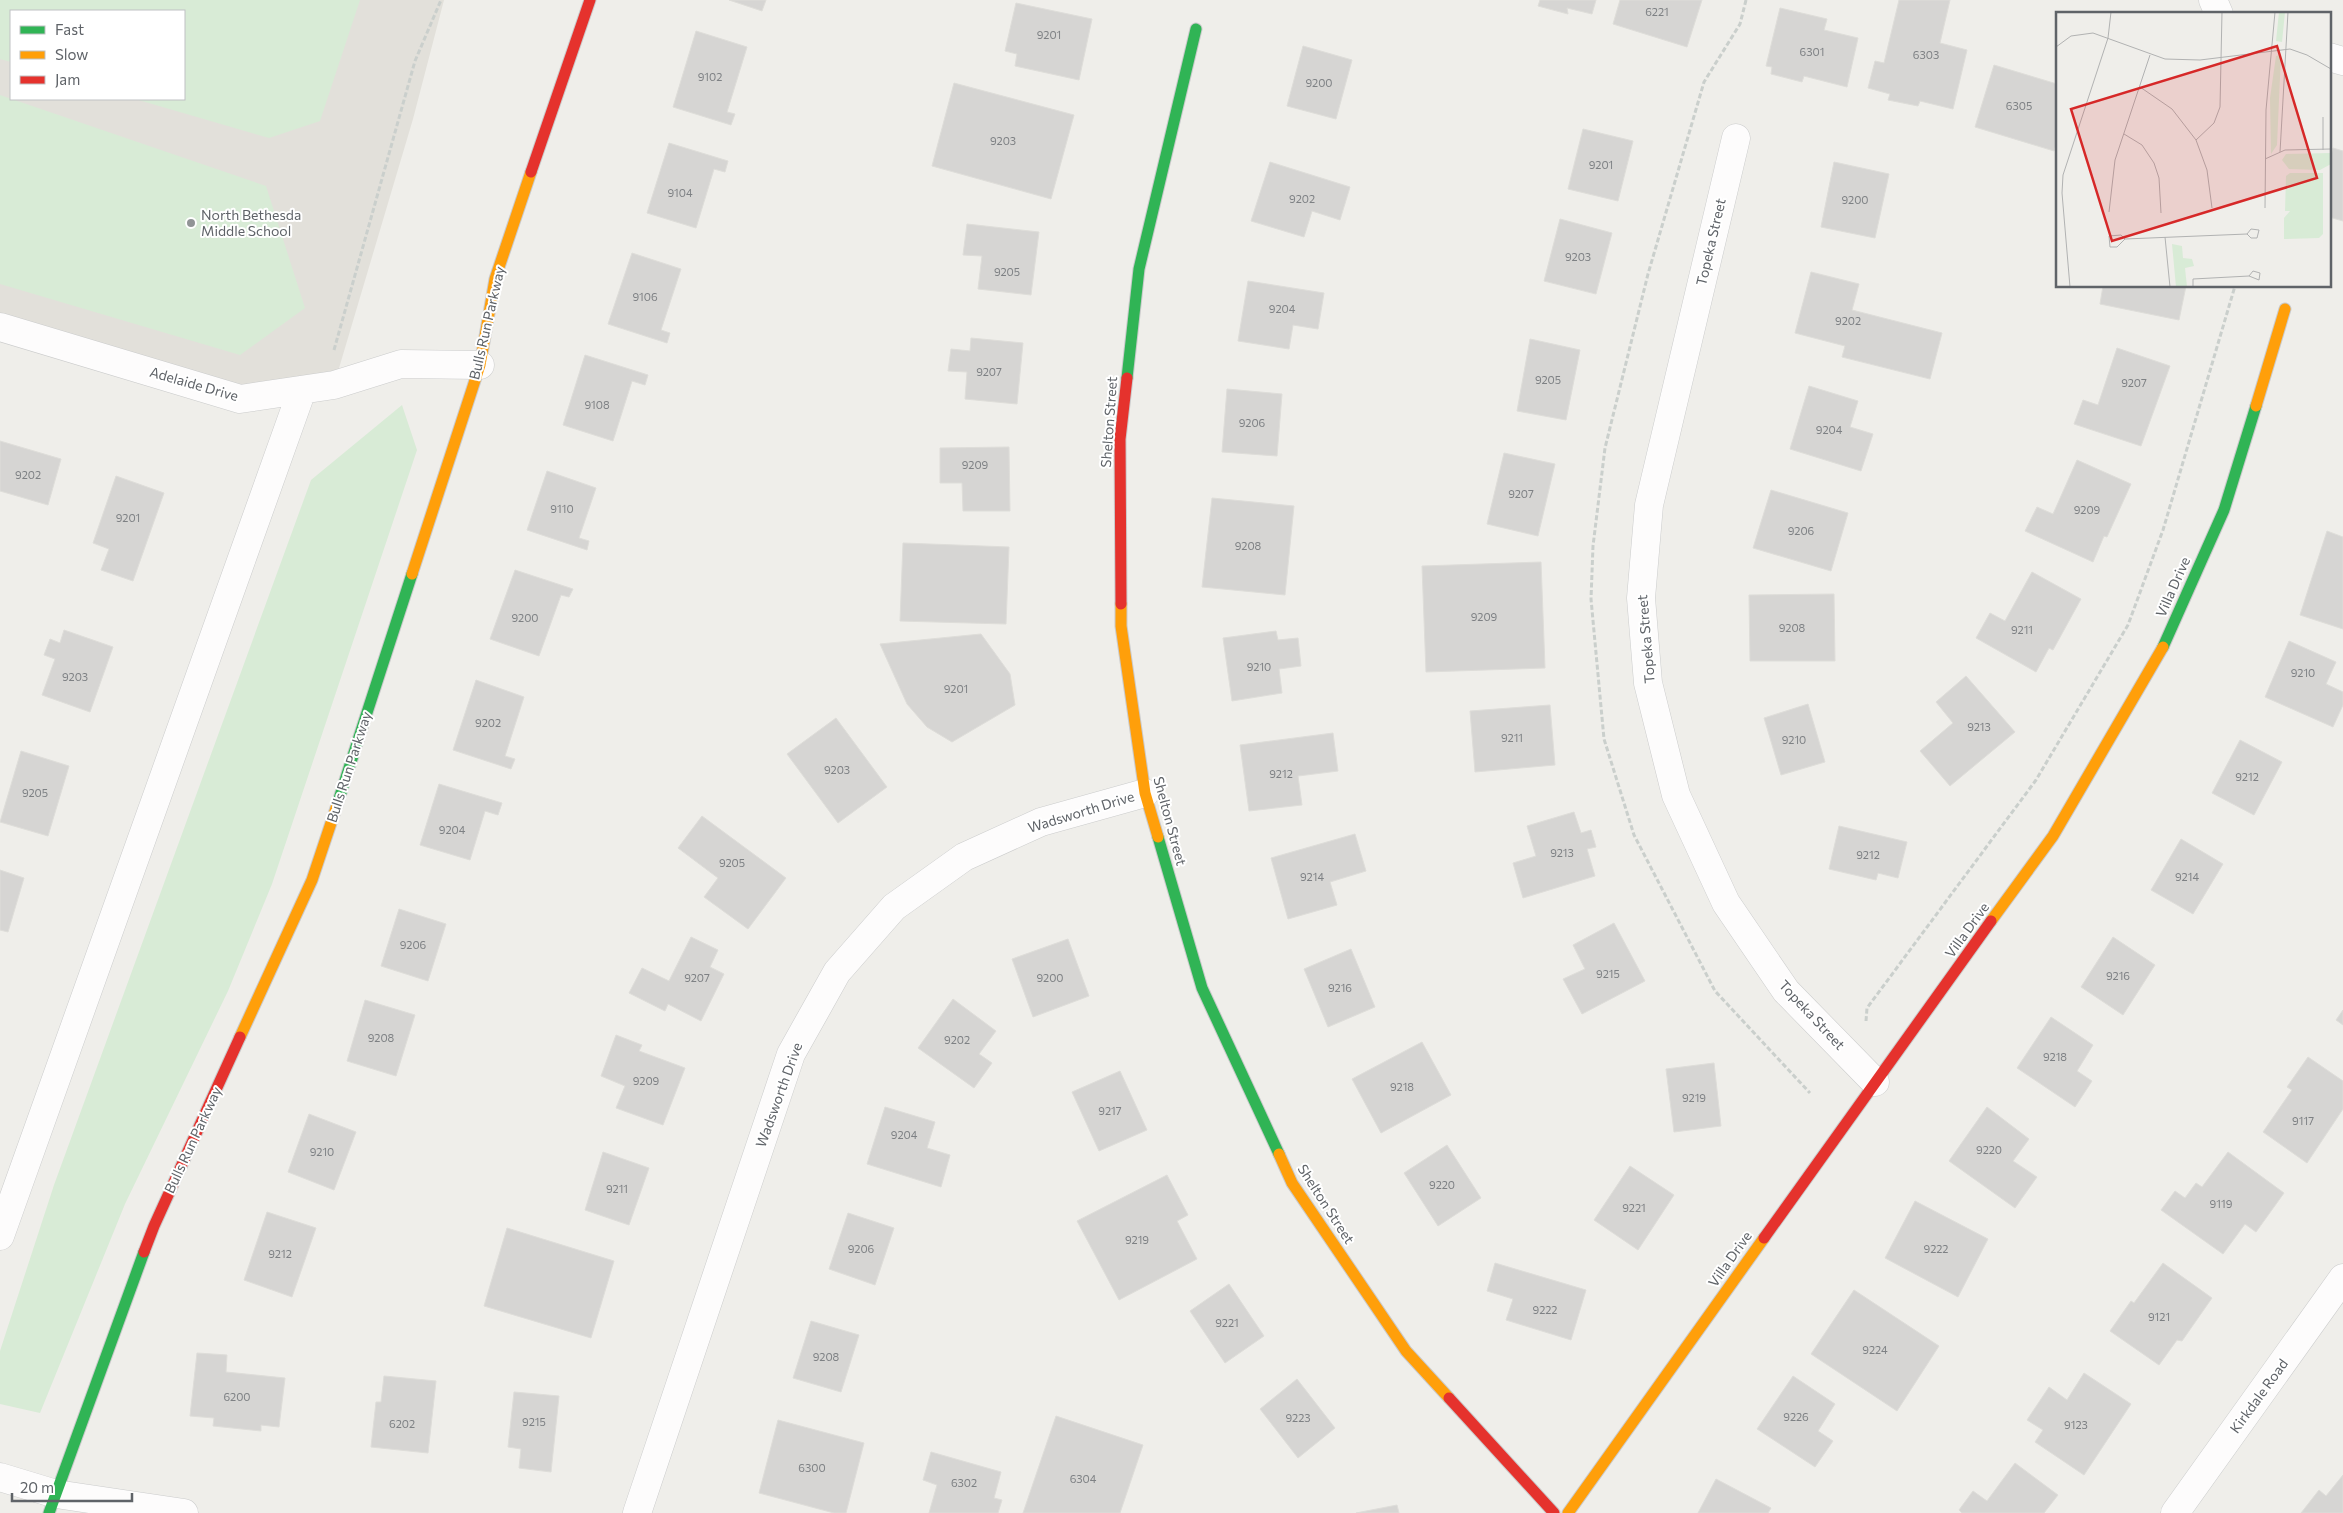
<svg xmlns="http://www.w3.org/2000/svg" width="2343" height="1513" font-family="Commissioner,sans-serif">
<rect width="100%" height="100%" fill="#efeeea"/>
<path fill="#e2e0da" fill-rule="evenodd" d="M 0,0 L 444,0 L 413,119 L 334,385 L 240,399 L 0,327 ZM 11,11 L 184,11 L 184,99 L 11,99 Z"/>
<path fill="#d8ebd6" d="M 0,0 L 360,0 L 320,121 L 269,138 L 135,99 L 184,99 L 184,11 L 11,11 L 11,62 L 0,59 Z
M 0,95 L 266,186 L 305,308 L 240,355 L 0,284 Z
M 402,405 L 417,450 L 272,884 L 228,991 L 125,1204 L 40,1413 L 0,1404 L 0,1351 L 54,1185 L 311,480 Z"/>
<path fill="#d6d5d3" stroke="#deddd9" d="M 729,0 L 766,0 L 762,11 Z
M 1540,0 L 1596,0 L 1592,14 L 1567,8 L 1568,14 L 1538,6 Z
M 1620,0 L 1702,0 L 1687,47 L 1613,24 Z
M 1899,0 L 1950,0 L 1940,43 L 1967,50 L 1953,109 L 1920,101 L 1918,106 L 1888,100 L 1890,94 L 1868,88 L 1875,61 L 1884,63 Z
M 1016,3 L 1092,19 L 1079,80 L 1015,66 L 1017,54 L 1005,51 Z
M 1780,8 L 1827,19 L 1824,30 L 1858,38 L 1847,87 L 1804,76 L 1802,82 L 1771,74 L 1772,67 L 1766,66 Z
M 696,31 L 747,47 L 727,112 L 735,114 L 731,125 L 673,107 Z
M 1303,46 L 1352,60 L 1336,119 L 1287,106 Z
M 1994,65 L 2057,84 L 2057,142 L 2054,151 L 1975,127 Z
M 954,83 L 1074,115 L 1051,199 L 932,166 Z
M 1583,129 L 1633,141 L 1618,201 L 1568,189 Z
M 669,143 L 728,161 L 725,172 L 714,169 L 696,228 L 647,213 Z
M 2333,148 L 2343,151 L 2343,221 L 2329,217 L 2329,162 Z
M 1270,162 L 1350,187 L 1340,220 L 1312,211 L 1304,237 L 1251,221 Z
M 1834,162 L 1889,174 L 1875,238 L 1821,227 Z
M 1560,219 L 1612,233 L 1596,294 L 1544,281 Z
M 967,224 L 1039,232 L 1031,295 L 978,289 L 982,256 L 963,255 Z
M 632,253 L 681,269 L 661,330 L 670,333 L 667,343 L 608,324 Z
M 1811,272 L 1859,284 L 1852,310 L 1942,333 L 1930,379 L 1842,357 L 1845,346 L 1795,333 Z
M 1248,281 L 1324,293 L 1318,329 L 1293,325 L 1289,349 L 1238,341 Z
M 2103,286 L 2186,286 L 2179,320 L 2100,304 Z
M 971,338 L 1023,343 L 1017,404 L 965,399 L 967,372 L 948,371 L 951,349 L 970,351 Z
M 1530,339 L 1580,350 L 1566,420 L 1517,411 Z
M 2117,348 L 2170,366 L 2141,446 L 2074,424 L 2083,400 L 2098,405 Z
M 585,355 L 648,375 L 645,385 L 632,381 L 613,441 L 563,425 Z
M 1809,386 L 1858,401 L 1850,427 L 1873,434 L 1861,471 L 1790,449 Z
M 1227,389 L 1282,394 L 1277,456 L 1222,452 Z
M 0,441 L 61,459 L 48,505 L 0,491 Z
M 1009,447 L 1010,511 L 963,511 L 962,483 L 940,483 L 940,448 Z
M 1504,453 L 1555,464 L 1538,536 L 1487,524 Z
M 2077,460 L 2131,484 L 2107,537 L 2104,536 L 2093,562 L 2025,531 L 2037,507 L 2053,514 Z
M 547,471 L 596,488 L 579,538 L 589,541 L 587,550 L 527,530 Z
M 116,476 L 164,493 L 133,581 L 101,570 L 109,549 L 93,543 Z
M 1771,490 L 1848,513 L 1831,571 L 1753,548 Z
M 1212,498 L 1294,506 L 1285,595 L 1202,587 Z
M 2327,531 L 2343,537 L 2343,629 L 2300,615 Z
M 903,543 L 1009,547 L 1006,624 L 900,621 Z
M 1541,562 L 1545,668 L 1426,672 L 1422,566 Z
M 515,570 L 573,589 L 569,597 L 561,595 L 539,656 L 490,639 Z
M 2032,572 L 2081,599 L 2053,650 L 2049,648 L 2036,672 L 1976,638 L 1990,613 L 2005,621 Z
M 1834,594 L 1835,661 L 1750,661 L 1749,595 Z
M 64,630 L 113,647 L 90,712 L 42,695 L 55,659 L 44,655 L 50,639 L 60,643 Z
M 1276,631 L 1278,640 L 1298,638 L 1301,666 L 1279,669 L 1282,693 L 1232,701 L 1223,638 Z
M 981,634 L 1010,674 L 1015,705 L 952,742 L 927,727 L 907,704 L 880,644 Z
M 2289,641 L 2336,662 L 2326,684 L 2343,692 L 2343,705 L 2333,727 L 2265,697 Z
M 1966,676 L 2015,732 L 1950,786 L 1920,751 L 1953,723 L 1936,702 Z
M 476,680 L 524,697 L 505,756 L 515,759 L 511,769 L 453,750 Z
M 1808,704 L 1825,762 L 1781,775 L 1764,718 Z
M 1550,705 L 1555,765 L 1475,772 L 1470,711 Z
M 836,718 L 887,787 L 838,823 L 787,754 Z
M 1333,733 L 1338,771 L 1298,776 L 1302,805 L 1249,811 L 1240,745 Z
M 2240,740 L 2282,762 L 2254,815 L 2212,793 Z
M 21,751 L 69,766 L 48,836 L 0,822 Z
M 439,784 L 502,803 L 498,815 L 485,811 L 470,860 L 420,845 Z
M 1574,812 L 1581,833 L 1591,830 L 1596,847 L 1587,849 L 1595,876 L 1523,898 L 1513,863 L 1536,856 L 1527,826 Z
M 702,816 L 786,878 L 748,929 L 704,897 L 718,878 L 678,848 Z
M 1839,826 L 1907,842 L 1898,878 L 1878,873 L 1876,880 L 1829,869 Z
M 1355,834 L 1366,871 L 1330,882 L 1337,905 L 1288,919 L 1271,858 Z
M 2181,839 L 2223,864 L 2193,914 L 2151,890 Z
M 0,870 L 24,878 L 8,932 L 0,930 Z
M 399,909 L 446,924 L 428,981 L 381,966 Z
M 1614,923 L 1645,981 L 1582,1014 L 1563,979 L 1585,969 L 1573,945 Z
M 691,937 L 718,950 L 710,967 L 724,974 L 701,1021 L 668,1004 L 665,1011 L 629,993 L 642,968 L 669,981 Z
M 2113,937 L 2155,965 L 2123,1015 L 2081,987 Z
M 1068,939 L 1089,996 L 1033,1017 L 1012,959 Z
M 1351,949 L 1375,1007 L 1328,1027 L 1304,969 Z
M 953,999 L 996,1031 L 979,1054 L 992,1063 L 974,1088 L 918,1048 Z
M 365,1000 L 415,1015 L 396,1076 L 347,1061 Z
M 2343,1010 L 2343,1025 L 2336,1020 Z
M 2051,1017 L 2093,1045 L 2077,1071 L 2092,1081 L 2075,1107 L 2017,1068 Z
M 616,1035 L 642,1045 L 639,1051 L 685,1068 L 663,1125 L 616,1108 L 625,1086 L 601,1076 Z
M 1422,1042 L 1451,1095 L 1381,1133 L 1352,1079 Z
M 2308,1057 L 2343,1081 L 2343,1109 L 2307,1163 L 2263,1132 L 2292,1090 L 2287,1087 Z
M 1714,1063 L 1721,1126 L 1674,1132 L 1666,1069 Z
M 1120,1071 L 1147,1130 L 1099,1151 L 1072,1092 Z
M 885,1107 L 935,1122 L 927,1148 L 950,1155 L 941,1187 L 867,1164 Z
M 1987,1107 L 2029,1139 L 2013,1161 L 2037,1177 L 2015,1208 L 1949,1161 Z
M 309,1114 L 356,1132 L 334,1190 L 288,1172 Z
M 1447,1145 L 1481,1198 L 1438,1226 L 1404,1173 Z
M 603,1152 L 649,1168 L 629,1225 L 585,1210 Z
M 2228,1152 L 2284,1193 L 2256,1232 L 2245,1224 L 2223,1254 L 2161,1210 L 2175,1191 L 2185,1198 L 2196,1183 L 2202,1187 Z
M 1630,1166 L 1674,1195 L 1638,1250 L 1594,1220 Z
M 1167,1175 L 1188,1215 L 1177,1221 L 1197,1259 L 1119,1300 L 1077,1221 Z
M 1915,1201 L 1988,1239 L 1958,1297 L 1885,1258 Z
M 267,1212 L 316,1228 L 292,1297 L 244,1280 Z
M 848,1213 L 894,1228 L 875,1285 L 829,1269 Z
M 507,1228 L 614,1261 L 591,1338 L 484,1306 Z
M 1495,1263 L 1586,1290 L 1571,1340 L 1506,1320 L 1513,1299 L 1487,1291 Z
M 2163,1263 L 2212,1298 L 2182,1341 L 2177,1340 L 2159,1365 L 2110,1331 L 2131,1301 L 2134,1303 Z
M 1229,1284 L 1264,1336 L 1225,1363 L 1190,1311 Z
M 1854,1290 L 1939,1346 L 1897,1411 L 1811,1354 Z
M 811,1321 L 859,1335 L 841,1392 L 793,1378 Z
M 197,1353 L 227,1355 L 226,1372 L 285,1378 L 279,1427 L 261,1425 L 261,1431 L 213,1426 L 214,1418 L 190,1416 Z
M 2084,1373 L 2131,1404 L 2084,1475 L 2035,1442 L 2043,1430 L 2027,1420 L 2049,1387 L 2067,1400 Z
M 384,1376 L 436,1381 L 428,1453 L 371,1447 L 376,1402 L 381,1402 Z
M 1793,1376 L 1835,1404 L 1818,1431 L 1833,1441 L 1815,1467 L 1757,1429 Z
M 1297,1379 L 1335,1428 L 1298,1458 L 1260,1409 Z
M 514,1392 L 559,1396 L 551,1472 L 519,1468 L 521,1449 L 508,1447 Z
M 1056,1416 L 1143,1445 L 1120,1513 L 1023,1513 Z
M 778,1420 L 864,1443 L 846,1513 L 834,1513 L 759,1493 Z
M 931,1452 L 1001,1472 L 994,1498 L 1002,1500 L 998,1513 L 929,1513 L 937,1485 L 923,1480 Z
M 2015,1463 L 2058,1495 L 2044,1513 L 1962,1513 L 1959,1510 L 1973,1491 L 1987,1501 Z
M 2343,1475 L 2343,1513 L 2301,1513 L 2319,1490 L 2326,1496 Z
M 1716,1479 L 1771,1508 L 1768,1513 L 1698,1513 Z
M 1397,1505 L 1399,1513 L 1356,1513 Z"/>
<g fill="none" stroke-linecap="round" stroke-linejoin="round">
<g stroke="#cbcccc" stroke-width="29">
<path id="street" d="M 2213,0 L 2219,14
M 2329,57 L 2343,61
M 1736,138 L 1649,505 L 1641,598 L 1648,683 L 1676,795 L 1726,903 L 1786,991 L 1875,1082
M 0,327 L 240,399 L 334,385 L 401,364 L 480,365
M 0,1236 L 302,390
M 0,1477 L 56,1494 L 184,1513
M 637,1513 L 791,1054 L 837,972 L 894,907 L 964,857 L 1041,822 L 1145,793
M 2175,1513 L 2343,1278"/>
</g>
<g stroke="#cacacb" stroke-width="13">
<path id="fast" d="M 1127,378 L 1139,269 L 1196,29
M 2163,647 L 2224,510 L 2256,406
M 337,805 L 412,574
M 1158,837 L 1202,988 L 1279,1154
M 49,1513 L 144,1252"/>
</g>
<g stroke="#cacacb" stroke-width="13">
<path id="slow" d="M 2256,406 L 2285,309
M 412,574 L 480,365 L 495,279 L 531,172
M 1121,604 L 1121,626 L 1145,793 L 1158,837
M 1991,921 L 2053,836 L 2163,647
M 240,1037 L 312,880 L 337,805
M 1279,1154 L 1292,1183 L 1406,1351 L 1449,1398
M 1568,1513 L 1764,1238"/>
</g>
<g stroke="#cacacb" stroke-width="13">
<path id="jam" d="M 531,172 L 590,0
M 1121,604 L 1120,439 L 1127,378
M 1764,1238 L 1991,921
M 144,1252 L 154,1226 L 240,1037
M 1449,1398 L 1554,1513"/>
</g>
<path stroke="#cacfcc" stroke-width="3" stroke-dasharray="5 2.5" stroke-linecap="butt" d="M 1746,0 L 1740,24 L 1704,82 L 1648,274 L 1605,448 L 1593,546 L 1591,599 L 1604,739 L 1634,835 L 1715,991 L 1810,1093
M 334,350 L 415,61 L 441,0
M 1866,1021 L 1867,1008 L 2036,780 L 2128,625 L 2163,530 L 2235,286"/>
<use href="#street" stroke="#fdfcfc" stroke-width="28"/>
<use href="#fast" stroke="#30b455" stroke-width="11"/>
<use href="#slow" stroke="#ff9f0a" stroke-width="11"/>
<use href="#jam" stroke="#e5322d" stroke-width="11"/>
</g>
<circle fill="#919496" stroke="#fff" stroke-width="2" cx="191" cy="223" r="5"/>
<g text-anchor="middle" stroke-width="4" stroke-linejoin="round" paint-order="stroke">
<g font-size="11" fill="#7e8184">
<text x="1657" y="16">6221</text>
<text x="1049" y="39">9201</text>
<text x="1812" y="56">6301</text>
<text x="1926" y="59">6303</text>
<text x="710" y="81">9102</text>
<text x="1319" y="87">9200</text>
<text x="2019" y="110">6305</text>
<text x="1003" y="145">9203</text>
<text x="1601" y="169">9201</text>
<text x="680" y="197">9104</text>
<text x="1302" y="203">9202</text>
<text x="1855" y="204">9200</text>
<text x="1578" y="261">9203</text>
<text x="1007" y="276">9205</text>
<text x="645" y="301">9106</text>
<text x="1282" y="313">9204</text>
<text x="1848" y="325">9202</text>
<text x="989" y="376">9207</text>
<text x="1548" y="384">9205</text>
<text x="2134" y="387">9207</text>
<text x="597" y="409">9108</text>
<text x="1252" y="427">9206</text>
<text x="1829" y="434">9204</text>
<text x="975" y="469">9209</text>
<text x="28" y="479">9202</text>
<text x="1521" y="498">9207</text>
<text x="562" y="513">9110</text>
<text x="2087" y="514">9209</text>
<text x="128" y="522">9201</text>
<text x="1801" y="535">9206</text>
<text x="1248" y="550">9208</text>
<text x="1484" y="621">9209</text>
<text x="525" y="622">9200</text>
<text x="1792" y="632">9208</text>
<text x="2022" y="634">9211</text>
<text x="1259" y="671">9210</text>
<text x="2303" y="677">9210</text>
<text x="75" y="681">9203</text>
<text x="956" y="693">9201</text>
<text x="488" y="727">9202</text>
<text x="1979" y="731">9213</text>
<text x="1512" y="742">9211</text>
<text x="1794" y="744">9210</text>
<text x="837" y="774">9203</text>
<text x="1281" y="778">9212</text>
<text x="2247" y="781">9212</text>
<text x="35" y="797">9205</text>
<text x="452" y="834">9204</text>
<text x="1562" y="857">9213</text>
<text x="1868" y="859">9212</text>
<text x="732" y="867">9205</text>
<text x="1312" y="881">9214</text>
<text x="2187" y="881">9214</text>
<text x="413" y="949">9206</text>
<text x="1608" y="978">9215</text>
<text x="2118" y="980">9216</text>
<text x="697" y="982">9207</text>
<text x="1050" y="982">9200</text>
<text x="1340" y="992">9216</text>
<text x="381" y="1042">9208</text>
<text x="957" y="1044">9202</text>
<text x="2055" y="1061">9218</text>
<text x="646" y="1085">9209</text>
<text x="1402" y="1091">9218</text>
<text x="1694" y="1102">9219</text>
<text x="1110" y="1115">9217</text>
<text x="2303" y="1125">9117</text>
<text x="904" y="1139">9204</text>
<text x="1989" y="1154">9220</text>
<text x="322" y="1156">9210</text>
<text x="1442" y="1189">9220</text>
<text x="617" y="1193">9211</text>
<text x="2221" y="1208">9119</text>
<text x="1634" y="1212">9221</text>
<text x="1137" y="1244">9219</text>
<text x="861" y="1253">9206</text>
<text x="1936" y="1253">9222</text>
<text x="280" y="1258">9212</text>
<text x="1545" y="1314">9222</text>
<text x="2159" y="1321">9121</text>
<text x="1227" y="1327">9221</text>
<text x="1875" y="1354">9224</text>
<text x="826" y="1361">9208</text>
<text x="237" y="1401">6200</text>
<text x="1796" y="1421">9226</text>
<text x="1298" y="1422">9223</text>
<text x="534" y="1426">9215</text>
<text x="402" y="1428">6202</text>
<text x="2076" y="1429">9123</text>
<text x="812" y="1472">6300</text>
<text x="1083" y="1483">6304</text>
<text x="964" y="1487">6302</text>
</g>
<g font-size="14" fill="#5f6368" stroke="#fff" text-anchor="start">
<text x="201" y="220">North Bethesda<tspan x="201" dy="16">Middle School</tspan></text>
</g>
<g font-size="14" fill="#5f6368" stroke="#fff">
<text transform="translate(1711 242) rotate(-77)" y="5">Topeka Street</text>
<text transform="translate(487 323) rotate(-77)" y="5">Bulls Run Parkway</text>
<text transform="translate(194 384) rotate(16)" y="5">Adelaide Drive</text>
<text transform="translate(1109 422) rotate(-86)" y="5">Shelton Street</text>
<text transform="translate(2173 587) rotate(-66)" y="5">Villa Drive</text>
<text transform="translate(1646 639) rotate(-95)" y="5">Topeka Street</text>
<text transform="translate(349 767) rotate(-72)" y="5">Bulls Run Parkway</text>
<text transform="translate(1081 812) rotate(-17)" y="5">Wadsworth Drive</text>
<text transform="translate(1170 821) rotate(75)" y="5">Shelton Street</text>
<text transform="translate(1967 930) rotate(-54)" y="5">Villa Drive</text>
<text transform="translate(1812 1015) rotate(47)" y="5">Topeka Street</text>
<text transform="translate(779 1095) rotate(-70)" y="5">Wadsworth Drive</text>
<text transform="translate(193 1140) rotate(-65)" y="5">Bulls Run Parkway</text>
<text transform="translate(1326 1204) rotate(57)" y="5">Shelton Street</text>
<text transform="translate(1730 1259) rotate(-55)" y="5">Villa Drive</text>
<text transform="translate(2259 1396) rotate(-54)" y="5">Kirkdale Road</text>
</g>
</g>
<g transform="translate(2056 12)">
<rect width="275" height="275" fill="#efeeea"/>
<path d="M 223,0 L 229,0 L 226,30 L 220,29 ZM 225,43 L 221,133 L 215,142 L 214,86 L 220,44 ZM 275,141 L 275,152 L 264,158 L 233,157 L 226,148 L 230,142 ZM 234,161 L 267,161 L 267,222 L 263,226 L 228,227 L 228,206 L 234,199 L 229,199 L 230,164 ZM 116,232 L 126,234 L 127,246 L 136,247 L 138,254 L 129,256 L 131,275 L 120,275 Z" fill="#d8ebd6"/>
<path fill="none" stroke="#b1b2b2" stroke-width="1" d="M 0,35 L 15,24 L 37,21 L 109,47 L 144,48 L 234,37 L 251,43 L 275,57M 84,75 L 116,97 L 140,128 L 151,158 L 156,196M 267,105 L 267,138M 68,122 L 86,133 L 98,151 L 103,166 L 105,201M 140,128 L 158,111 L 164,95 L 166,0M 224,140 L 232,0M 209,147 L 229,138 L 275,137M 209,196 L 210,98 L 219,0M 53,200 L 59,148 L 94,43M 109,225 L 114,275M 69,227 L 61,235 L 54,235 L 53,224 L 65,223 L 69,227 L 191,222 L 195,226 L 201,226 L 203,218 L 195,217 L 191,222M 14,275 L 6,181 L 7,163 L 52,26 L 55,0M 137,275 L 137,267 L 193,264 L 203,268 L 204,261 L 197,259 L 193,264"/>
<path fill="#d62828" fill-opacity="0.15" stroke="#d62828" stroke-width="2.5" d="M 221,34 L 261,166 L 56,229 L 15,97 Z"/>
<rect width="275" height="275" fill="none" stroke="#5f6368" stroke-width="2.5"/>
</g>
<rect x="10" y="10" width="175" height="90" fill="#ffffff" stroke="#bfc1c3"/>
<rect x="20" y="26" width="25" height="8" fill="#30b455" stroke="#bfc1c3"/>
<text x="55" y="35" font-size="15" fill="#5f6368">Fast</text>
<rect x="20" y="51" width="25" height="8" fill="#ff9f0a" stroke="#bfc1c3"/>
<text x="55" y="60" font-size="15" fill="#5f6368">Slow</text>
<rect x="20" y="76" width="25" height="8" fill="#e5322d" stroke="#bfc1c3"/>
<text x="55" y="85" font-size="15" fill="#5f6368">Jam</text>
<path d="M12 1493v8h120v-8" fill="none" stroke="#5f6368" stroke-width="2.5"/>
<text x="20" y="1493" font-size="15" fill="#5f6368" stroke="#ffffff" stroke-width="4" paint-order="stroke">20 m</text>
</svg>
